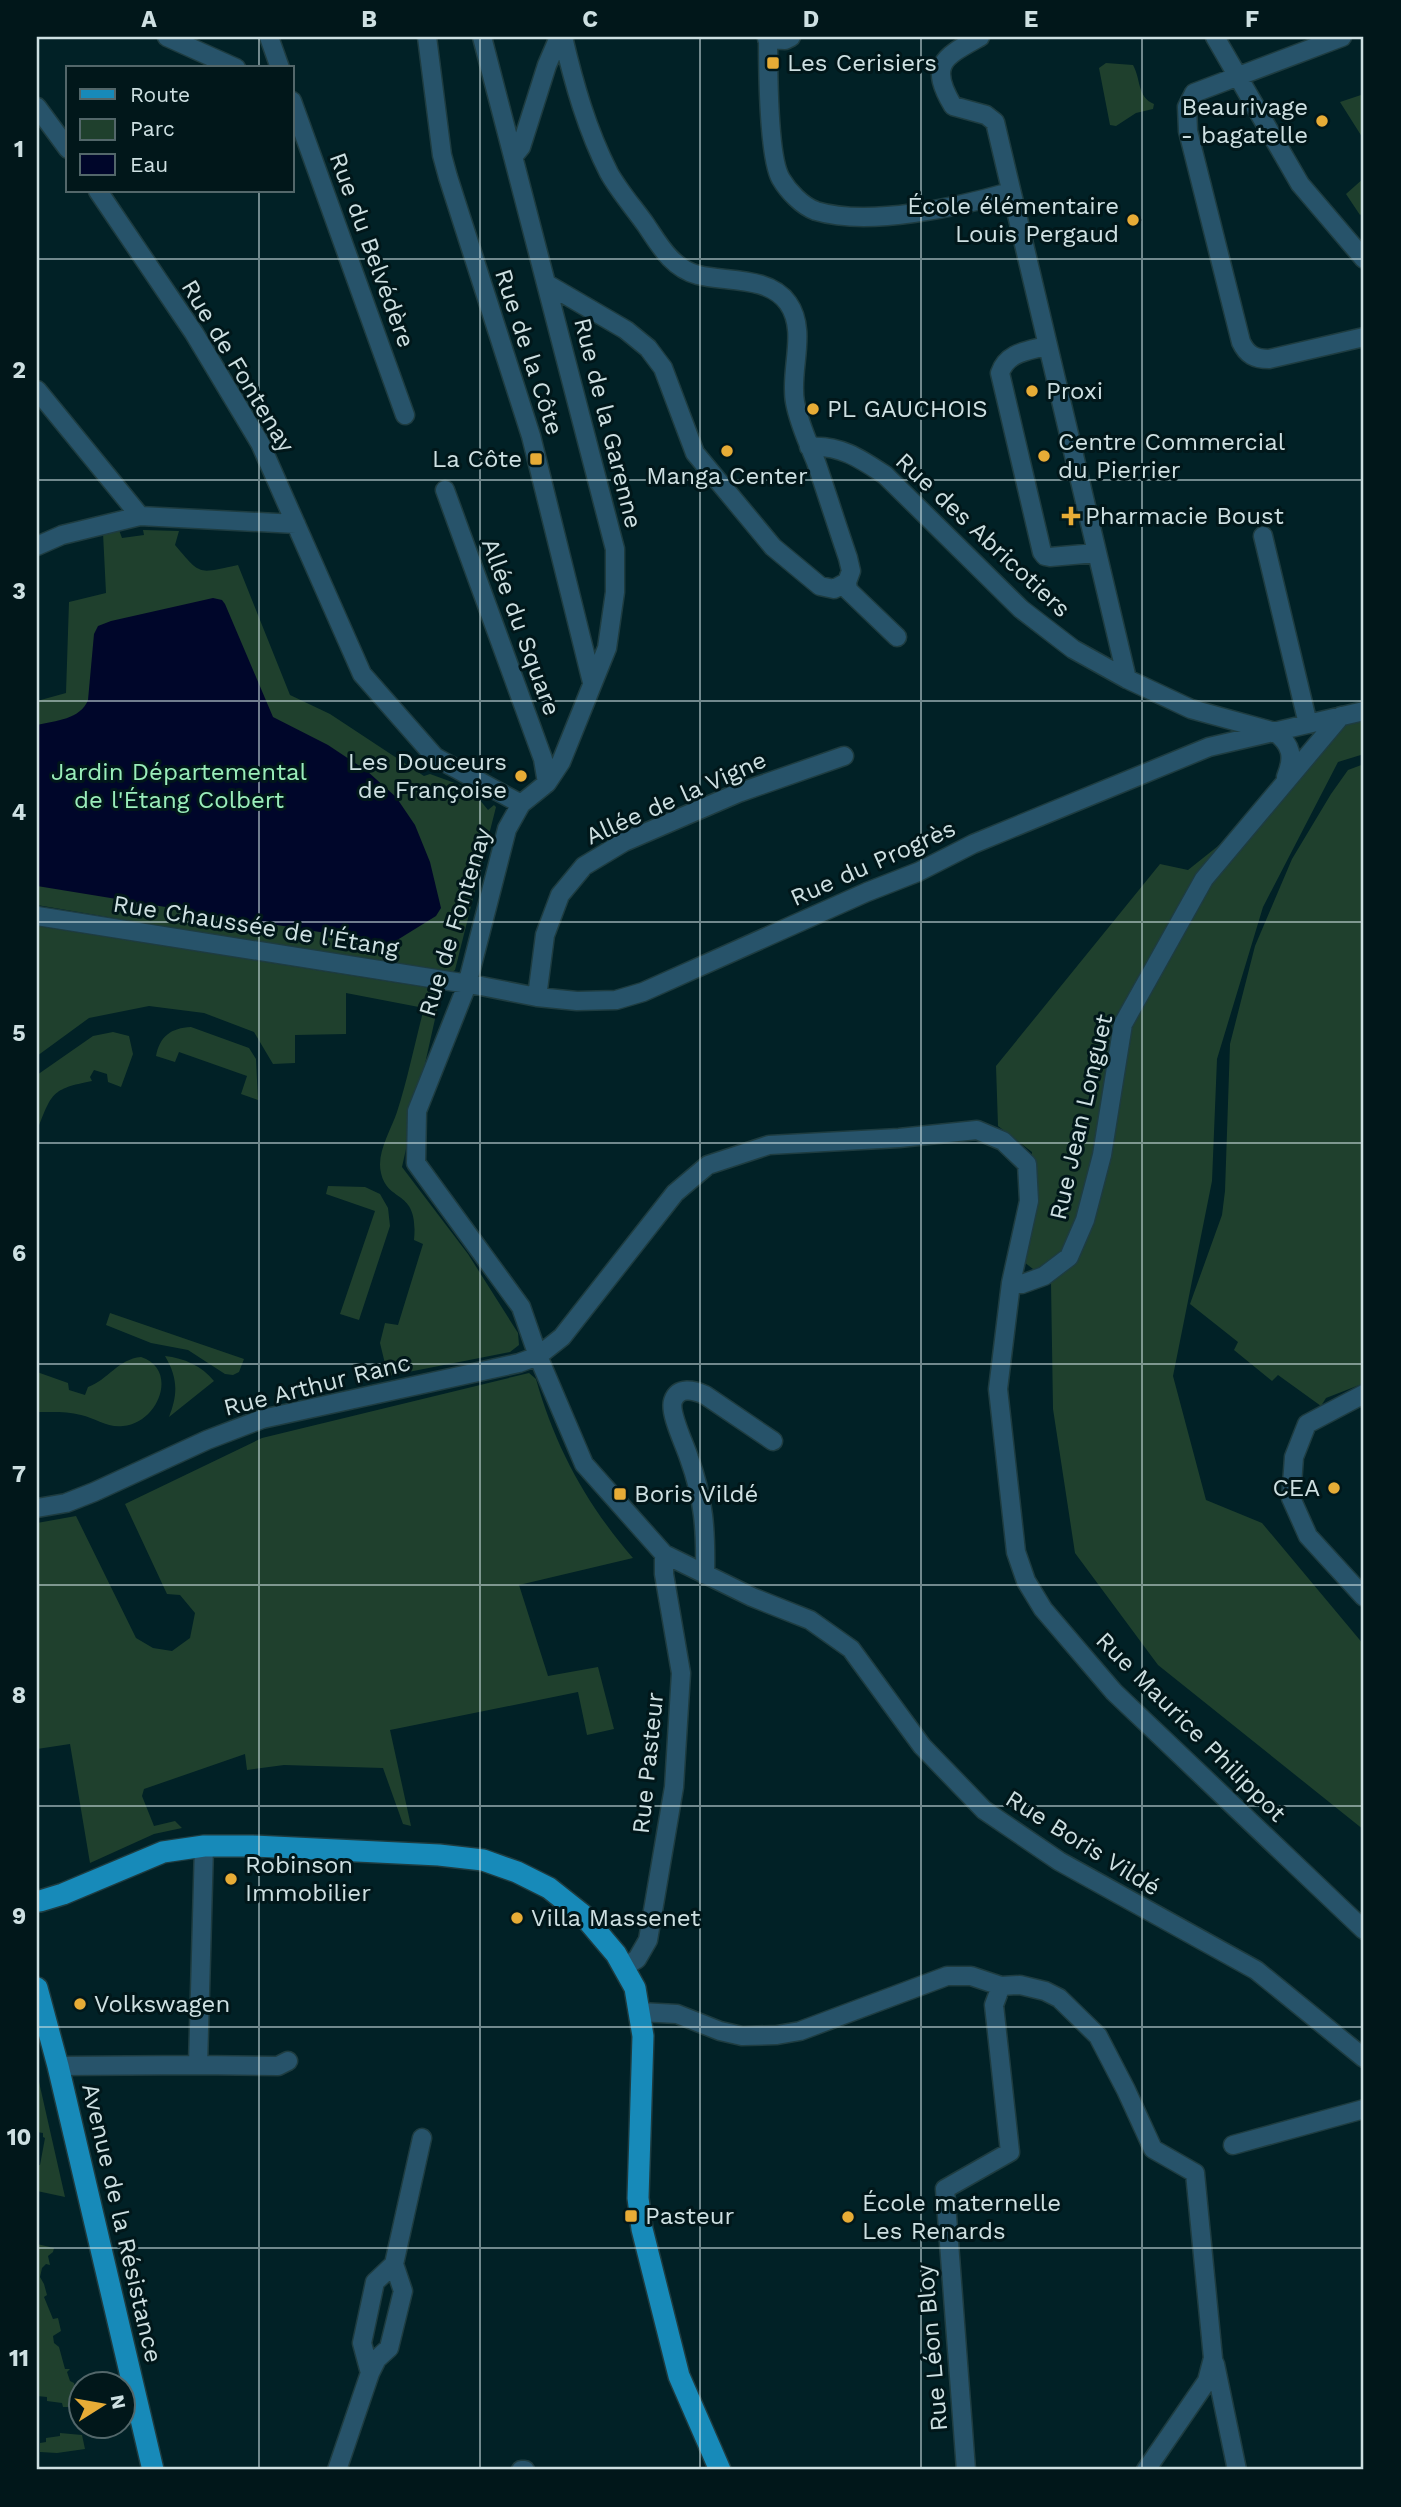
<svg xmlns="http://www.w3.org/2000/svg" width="1401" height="2507" font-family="'Work Sans',sans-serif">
<rect width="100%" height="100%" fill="#012126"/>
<path fill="#1f402d" d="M 1106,63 L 1133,65 C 1141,79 1137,97 1154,104 L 1153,109 L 1136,113 L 1116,126 L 1110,125 L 1099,68 Z
M 1364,94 L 1364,140 L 1340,102 Z
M 1364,178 L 1364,212 L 1360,215 L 1346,194 Z
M 119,530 L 122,538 L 144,535 L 143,530 L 179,531 L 175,545 C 202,577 198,573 238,565 L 290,695 L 330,714 L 424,776 L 430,774 L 485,794 L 479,799 L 488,810 L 494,805 L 496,807 L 455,970 L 448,975 L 37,905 L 37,701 L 66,693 L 69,602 L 106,593 L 103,533 Z
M 1364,721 L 1364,754 L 1338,762 L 1263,907 L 1217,1059 L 1212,1181 L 1173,1376 L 1206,1500 L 1262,1523 L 1364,1645 L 1364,1830 L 1158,1665 L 1075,1553 L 1053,1409 L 1051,1283 L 1024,1262 L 1032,1152 L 998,1126 L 996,1066 L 1160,864 L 1188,870 L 1272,803 L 1341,723 Z
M 1364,764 L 1364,1381 L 1362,1384 L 1326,1398 L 1321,1406 L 1278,1375 L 1272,1381 L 1234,1350 L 1238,1342 L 1190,1304 L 1222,1215 L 1225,1191 L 1230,1044 L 1255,946 L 1292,859 L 1331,794 L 1348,770 Z
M 37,926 L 443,990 L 437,1010 L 402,1167 L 468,1254 L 518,1333 L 519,1345 L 510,1352 L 388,1376 L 380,1343 L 385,1323 L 398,1325 L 423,1244 L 414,1240 C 419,1188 388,1204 381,1173 C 376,1153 391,1130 397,1112 C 408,1078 415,1042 424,1008 L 346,993 L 346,1034 L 295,1035 L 295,1063 L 273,1064 L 254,1032 L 204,1013 L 149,1006 L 89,1018 L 37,1056 Z
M 191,1027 L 249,1048 L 256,1059 L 258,1100 L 241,1094 L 247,1076 L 179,1052 L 175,1062 L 156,1056 C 160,1036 171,1028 191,1027 Z
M 113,1032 L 129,1036 L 133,1054 L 121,1087 L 108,1082 L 107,1074 L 94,1070 L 90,1077 L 92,1081 C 51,1089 52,1093 37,1131 L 37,1075 L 93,1036 Z
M 328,1186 L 365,1187 L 380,1194 L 388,1208 L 390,1226 L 359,1320 L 340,1314 L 375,1211 L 326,1194 Z
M 110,1313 L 244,1359 L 239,1372 L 233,1375 L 225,1374 L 188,1350 L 151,1343 L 106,1325 Z
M 165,1356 C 184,1358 202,1366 214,1381 L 169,1417 C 178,1394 178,1378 165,1356 Z
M 141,1357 C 179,1369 159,1423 123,1426 C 108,1428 95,1418 81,1415 C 67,1411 51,1412 37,1412 L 37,1372 L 68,1383 L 69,1390 L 85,1395 L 88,1387 C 108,1380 118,1359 141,1357 Z
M 529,1373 L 536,1379 C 555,1447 587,1505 633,1558 L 519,1585 L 548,1676 L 598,1667 L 614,1729 L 587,1735 L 578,1692 L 390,1730 L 411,1826 L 403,1824 L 383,1768 L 284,1765 L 247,1770 L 245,1754 L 144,1789 L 142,1796 L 154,1826 L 175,1821 L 182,1828 L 154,1834 L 90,1863 L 70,1744 L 37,1749 L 37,1523 L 76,1516 L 136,1638 L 153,1648 L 172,1651 L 190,1638 L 195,1613 L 180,1595 L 167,1594 L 125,1504 L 262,1438 Z
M 37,2073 L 65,2197 L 37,2191 L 37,2165 L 40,2165 L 45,2138 L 43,2137 L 43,2133 L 37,2132 Z
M 37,2244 L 54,2248 L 53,2252 L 48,2256 L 50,2265 L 46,2264 L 42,2268 L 40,2277 L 44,2284 L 47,2295 L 44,2297 L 53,2319 L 58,2318 L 61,2331 L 53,2336 L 54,2343 L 59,2347 L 65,2369 L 70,2369 L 67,2372 L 70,2381 L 74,2383 L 77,2398 L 69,2407 L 63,2407 L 62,2403 L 47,2401 L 47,2397 L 37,2396 Z
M 60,2433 L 82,2435 L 85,2449 L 57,2453 L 40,2452 L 40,2443 L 46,2442 L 46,2438 L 60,2436 Z"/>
<path fill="#00062a" d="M 213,598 L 222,600 L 225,604 L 273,717 L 328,745 L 367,771 L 396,797 L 415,825 L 430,862 L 441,908 L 436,916 L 394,942 L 387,943 L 37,886 L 37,725 C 55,721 81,719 88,700 L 94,634 L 98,626 L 111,621 Z"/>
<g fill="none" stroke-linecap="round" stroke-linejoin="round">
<g stroke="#1e3c40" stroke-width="21">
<path id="minor" d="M 167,37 L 236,68
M 269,37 L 280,68
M 427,37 L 442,155 L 448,177 L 531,436 L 592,682
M 482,37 L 615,549 L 615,592 L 607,648 L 561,762 L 547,783 L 521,804 L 507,829 L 467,985 L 417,1111 L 416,1163 L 521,1307 L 538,1356 L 584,1464 L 664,1554 L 752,1597 L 810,1620 L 851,1649 L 922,1746 L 984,1810 L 1059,1861 L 1256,1970 L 1364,2058
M 563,37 C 574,84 587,130 609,173 C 619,191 634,208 646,225 C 660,246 672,268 698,275 C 726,282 769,276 788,303 C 808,331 789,371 795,402 C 799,424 808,442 816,462 C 827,494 837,526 848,558 L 851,571 L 847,582
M 768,37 C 768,65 768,158 781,179 C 788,191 802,206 816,211 C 869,227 958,207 1010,192
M 980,37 C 944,57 928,64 953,106 L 986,115 L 995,122 L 1127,679
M 1215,37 L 1300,184 L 1364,259
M 1342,37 L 1194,93 L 1187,107 L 1188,131 L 1241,342 C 1247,355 1255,359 1269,359 L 1364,337
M 767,39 L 785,40 L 791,37
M 292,101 L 405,415
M 37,107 L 68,149
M 513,157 L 521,147 L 547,65 L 559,37
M 98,191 L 194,333 L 260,443 L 362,674 L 435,757 L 521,804
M 547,284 L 626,330 L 648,348 L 663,368 L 695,453 L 773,547 L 820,586 L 834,589 L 847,582
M 1046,346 C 1028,351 1007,352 1000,373 L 1042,552 L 1045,556 L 1050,557 L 1096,553
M 37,390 L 140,516
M 809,447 C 839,444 861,459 885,475 L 1021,609 L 1073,649 L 1127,679 L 1191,709 L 1275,732 C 1292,745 1294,757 1286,777
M 445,490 L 543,759 L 547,783
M 1263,536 L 1308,724
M 37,546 L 62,535 L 140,516 L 296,524
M 847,582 L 848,590 L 897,637
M 37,916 L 481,986 L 537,997 L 577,1001 L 616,1000 L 643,992 L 867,892 L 918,872 L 973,844 L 1209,747 L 1364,711
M 537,997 L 545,935 L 560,895 L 584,866 L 624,842 L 738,793 L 844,756
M 1011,1283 L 1022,1284 L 1044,1276 L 1069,1257 L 1085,1220 L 1102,1155 L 1123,1024 L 1204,879 L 1341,716
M 1364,1394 L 1307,1424 L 1294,1457 L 1291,1498 L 1308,1536 L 1364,1597
M 37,1508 L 66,1503 L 94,1492 L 207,1440 L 262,1419 L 519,1363 L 538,1356 L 562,1337 L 675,1193 L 708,1165 L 769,1145 L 899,1138 L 977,1130 L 1003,1141 L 1027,1164 L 1029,1201 L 1011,1283 L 998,1389 L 1016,1552 L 1026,1581 L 1043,1609 L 1114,1692 L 1364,1930
M 705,1575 C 706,1531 704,1499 689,1458 C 685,1445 669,1413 673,1401 C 678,1386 694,1390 705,1395 L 773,1441
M 624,1967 L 637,1959 L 648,1940 L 674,1787 L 681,1673 L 664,1574 L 664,1554
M 640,2012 L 677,2014 L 720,2031 L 742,2036 L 777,2035 L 800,2031 L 947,1976 L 971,1976 L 1001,1986 L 1020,1985 L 1045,1991 L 1059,1998 L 1098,2036 L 1126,2090 L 1153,2149 L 1195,2173 L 1213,2358 L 1207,2381 L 1146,2470
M 198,2065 L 278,2066 L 288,2061
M 58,2066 L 198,2065 L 204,1846
M 1233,2145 L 1364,2109
M 1215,2364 L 1237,2470
M 370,2373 L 362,2343 L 375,2282 L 394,2264 L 422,2138
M 337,2470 L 370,2373 L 377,2359 L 389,2348 L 403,2291 L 394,2264
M 521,2470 L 525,2470
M 966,2470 L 945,2189 L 1010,2152 L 994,2005 L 1001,1986"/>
</g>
<g stroke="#1e3c40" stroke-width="24">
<path id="major" d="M 40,1901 L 63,1894 L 163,1852 L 204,1846 L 253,1846 L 439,1855 L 483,1860 L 517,1872 L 549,1888 L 583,1915 L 616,1954 L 635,1988 L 643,2036 L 638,2198 L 642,2229 L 679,2376 L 720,2470
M 37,1988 L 58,2066 L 153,2470"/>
</g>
<use href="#minor" stroke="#27536a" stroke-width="18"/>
<use href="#major" stroke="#178ab9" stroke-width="21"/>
</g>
<path fill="none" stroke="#cee0e2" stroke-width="2" stroke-opacity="0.55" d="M 259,37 L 259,68M 480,37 L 480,2470M 700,37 L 700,2470M 921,37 L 921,2470M 1142,37 L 1142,2470M 259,191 L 259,2470M 37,259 L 1364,259M 37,480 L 1364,480M 37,701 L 1364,701M 37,922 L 1364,922M 37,1143 L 1364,1143M 37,1364 L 1364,1364M 37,1585 L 1364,1585M 37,1806 L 1364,1806M 37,2027 L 1364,2027M 37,2248 L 1364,2248"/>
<g fill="#e7ac36" stroke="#01171a" stroke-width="2.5">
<rect x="766" y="56" width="14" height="14" rx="3.5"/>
<circle cx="1322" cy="121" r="7"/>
<circle cx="1133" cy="220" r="7"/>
<circle cx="1032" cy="391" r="7"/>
<circle cx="813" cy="409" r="7"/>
<circle cx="727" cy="451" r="7"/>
<circle cx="1044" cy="456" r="7"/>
<rect x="529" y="452" width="14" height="14" rx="3.5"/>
<path d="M1067.5 505.5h7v7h7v7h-7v7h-7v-7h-7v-7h7z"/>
<circle cx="521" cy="776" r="7"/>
<circle cx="1334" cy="1488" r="7"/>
<rect x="613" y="1487" width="14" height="14" rx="3.5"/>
<circle cx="231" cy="1879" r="7"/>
<circle cx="517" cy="1918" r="7"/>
<circle cx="80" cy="2004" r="7"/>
<rect x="624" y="2209" width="14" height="14" rx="3.5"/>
<circle cx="848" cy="2217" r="7"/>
</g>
<g text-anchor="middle" stroke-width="6" stroke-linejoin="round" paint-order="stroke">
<g font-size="24" fill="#cee0e2" stroke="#01171a" text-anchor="start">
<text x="787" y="71">Les Cerisiers</text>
<text x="1308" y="115" text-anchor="end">Beaurivage<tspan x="1308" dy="28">- bagatelle</tspan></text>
<text x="1119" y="214" text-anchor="end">École élémentaire<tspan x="1119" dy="28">Louis Pergaud</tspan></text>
<text x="1046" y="399">Proxi</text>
<text x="827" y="417">PL GAUCHOIS</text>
<text x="1058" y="450">Centre Commercial<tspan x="1058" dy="28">du Pierrier</tspan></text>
<text x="522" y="467" text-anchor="end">La Côte</text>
<text x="727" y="484" text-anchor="middle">Manga Center</text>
<text x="1085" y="524">Pharmacie Boust</text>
<text x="507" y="770" text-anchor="end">Les Douceurs<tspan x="507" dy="28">de Françoise</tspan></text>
<text x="1320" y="1496" text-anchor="end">CEA</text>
<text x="634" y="1502">Boris Vildé</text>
<text x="245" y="1873">Robinson<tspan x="245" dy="28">Immobilier</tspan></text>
<text x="531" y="1926">Villa Massenet</text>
<text x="94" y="2012">Volkswagen</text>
<text x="862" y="2211">École maternelle<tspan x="862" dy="28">Les Renards</tspan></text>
<text x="645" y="2224">Pasteur</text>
</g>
<g font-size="24" fill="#cee0e2" stroke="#01171a">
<text transform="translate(372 250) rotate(70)" y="8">Rue du Belvédère</text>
<text transform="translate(529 352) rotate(72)" y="8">Rue de la Côte</text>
<text transform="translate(238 366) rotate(59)" y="8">Rue de Fontenay</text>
<text transform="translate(608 423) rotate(76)" y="8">Rue de la Garenne</text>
<text transform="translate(983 535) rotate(43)" y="8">Rue des Abricotiers</text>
<text transform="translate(521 627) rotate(70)" y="8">Allée du Square</text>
<text transform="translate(676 798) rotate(-24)" y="8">Allée de la Vigne</text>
<text transform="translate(873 863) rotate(-24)" y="8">Rue du Progrès</text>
<text transform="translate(455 922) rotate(-73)" y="8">Rue de Fontenay</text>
<text transform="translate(256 926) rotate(9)" y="8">Rue Chaussée de l'Étang</text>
<text transform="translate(1081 1117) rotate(-77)" y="8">Rue Jean Longuet</text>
<text transform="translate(317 1385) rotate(-14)" y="8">Rue Arthur Ranc</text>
<text transform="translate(1191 1727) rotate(45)" y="8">Rue Maurice Philippot</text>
<text transform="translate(648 1763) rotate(-84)" y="8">Rue Pasteur</text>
<text transform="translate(1083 1843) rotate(32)" y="8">Rue Boris Vildé</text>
<text transform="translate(122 2223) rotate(77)" y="8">Avenue de la Résistance</text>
<text transform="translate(932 2348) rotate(-95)" y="8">Rue Léon Bloy</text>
</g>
<g font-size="24" fill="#9aeebb" stroke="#01171a">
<text x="179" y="780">Jardin Départemental<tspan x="179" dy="28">de l'Étang Colbert</tspan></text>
</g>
</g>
<rect width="1401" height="2507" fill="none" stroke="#01171a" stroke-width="77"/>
<rect x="66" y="66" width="228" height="126" fill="#01171a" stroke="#53676a" stroke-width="2"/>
<rect x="80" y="89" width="35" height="10" fill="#178ab9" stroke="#53676a" stroke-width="2"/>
<text x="130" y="102" font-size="21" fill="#cee0e2">Route</text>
<rect x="80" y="119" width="35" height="21" fill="#1f402d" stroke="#53676a" stroke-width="2"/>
<text x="130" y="136" font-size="21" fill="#cee0e2">Parc</text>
<rect x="80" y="154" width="35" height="21" fill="#00062a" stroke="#53676a" stroke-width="2"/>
<text x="130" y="172" font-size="21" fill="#cee0e2">Eau</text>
<g transform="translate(102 2405) rotate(79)"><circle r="33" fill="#01171a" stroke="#53676a" stroke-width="2"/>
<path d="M0-5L12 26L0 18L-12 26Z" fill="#e7ac36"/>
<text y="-10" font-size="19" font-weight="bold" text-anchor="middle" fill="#cee0e2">N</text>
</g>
<rect x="38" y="38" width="1324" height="2430" fill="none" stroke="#cee0e2" stroke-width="2.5"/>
<g font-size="23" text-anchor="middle" font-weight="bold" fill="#cee0e2">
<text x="149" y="27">A</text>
<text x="369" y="27">B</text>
<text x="590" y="27">C</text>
<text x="811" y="27">D</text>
<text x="1031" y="27">E</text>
<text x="1252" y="27">F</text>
<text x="19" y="157">1</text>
<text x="19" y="378">2</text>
<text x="19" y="599">3</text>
<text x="19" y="820">4</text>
<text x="19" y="1041">5</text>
<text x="19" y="1261">6</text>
<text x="19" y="1482">7</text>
<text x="19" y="1703">8</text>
<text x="19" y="1924">9</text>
<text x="19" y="2145">10</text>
<text x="19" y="2366">11</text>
</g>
</svg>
